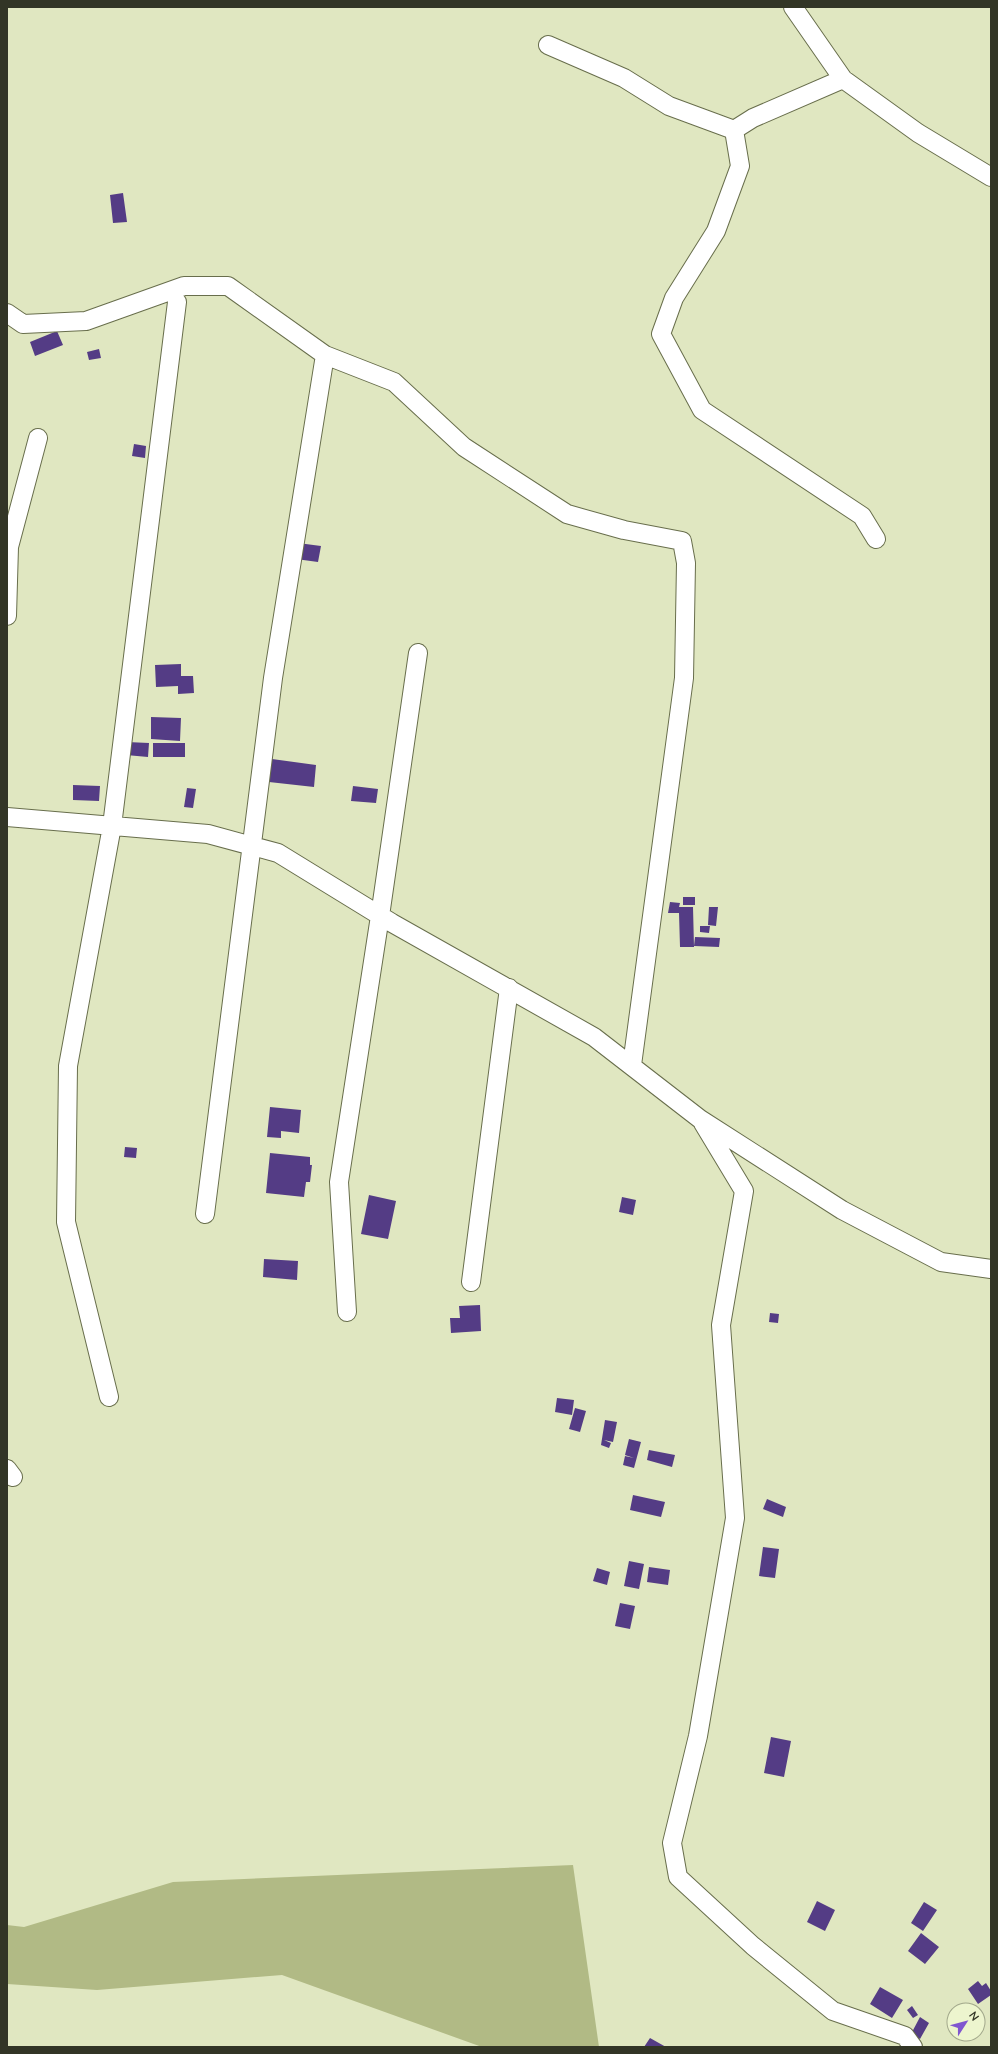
<svg xmlns="http://www.w3.org/2000/svg" width="998" height="2054" font-family="Mulish,sans-serif">
<rect width="100%" height="100%" fill="#e0e7c1"/>
<path fill="#b1ba85" d="M 573,1865 L 599,2047 L 482,2047 L 282,1975 L 97,1990 L 7,1984 L 7,1925 L 24,1927 L 173,1882 Z"/>
<path fill="#543c85" d="M 123,193 L 127,222 L 113,223 L 110,195 Z
M 57,331 L 63,345 L 35,356 L 30,342 Z
M 99,349 L 101,358 L 89,360 L 87,352 Z
M 134,444 L 146,446 L 145,458 L 132,456 Z
M 298,543 L 321,546 L 318,562 L 296,559 Z
M 181,664 L 181,676 L 193,676 L 194,693 L 178,694 L 178,686 L 156,687 L 155,665 Z
M 151,717 L 181,718 L 180,741 L 151,739 Z
M 127,742 L 149,743 L 148,757 L 126,755 Z
M 153,743 L 185,743 L 185,757 L 153,757 Z
M 272,759 L 316,765 L 314,787 L 269,782 Z
M 73,785 L 100,786 L 99,801 L 73,800 Z
M 353,786 L 378,789 L 376,803 L 351,801 Z
M 187,788 L 196,789 L 193,808 L 184,807 Z
M 683,897 L 695,897 L 695,905 L 683,905 Z
M 670,902 L 680,903 L 679,907 L 693,907 L 694,947 L 680,947 L 679,913 L 668,913 Z
M 709,907 L 718,907 L 716,926 L 708,925 Z
M 700,926 L 710,926 L 709,933 L 700,932 Z
M 695,937 L 720,938 L 719,947 L 694,946 Z
M 270,1107 L 301,1110 L 299,1133 L 281,1131 L 281,1138 L 267,1137 Z
M 125,1147 L 137,1148 L 136,1158 L 124,1157 Z
M 270,1153 L 310,1157 L 310,1165 L 312,1165 L 310,1182 L 306,1182 L 304,1197 L 266,1193 Z
M 369,1195 L 396,1201 L 388,1239 L 361,1234 Z
M 622,1197 L 636,1200 L 633,1215 L 619,1212 Z
M 264,1259 L 298,1261 L 297,1280 L 263,1277 Z
M 480,1305 L 481,1331 L 451,1333 L 450,1318 L 460,1318 L 459,1306 Z
M 770,1313 L 779,1314 L 778,1323 L 769,1322 Z
M 557,1398 L 574,1400 L 572,1415 L 555,1412 Z
M 575,1408 L 586,1411 L 580,1432 L 569,1429 Z
M 605,1420 L 617,1422 L 613,1442 L 604,1440 L 611,1443 L 609,1448 L 601,1445 Z
M 629,1439 L 641,1442 L 634,1468 L 623,1465 L 625,1456 L 634,1458 L 625,1455 Z
M 649,1450 L 675,1455 L 672,1467 L 647,1460 Z
M 633,1495 L 665,1502 L 661,1517 L 630,1510 Z
M 767,1499 L 786,1507 L 783,1517 L 763,1509 Z
M 763,1547 L 779,1549 L 775,1578 L 759,1576 Z
M 629,1561 L 644,1564 L 639,1589 L 624,1586 Z
M 649,1567 L 670,1570 L 668,1585 L 647,1582 Z
M 597,1568 L 610,1572 L 607,1585 L 593,1581 Z
M 620,1603 L 635,1606 L 630,1629 L 615,1626 Z
M 771,1737 L 791,1741 L 784,1777 L 764,1773 Z
M 817,1901 L 835,1910 L 825,1931 L 807,1922 Z
M 924,1902 L 937,1910 L 923,1931 L 911,1923 Z
M 921,1933 L 939,1947 L 925,1964 L 908,1951 Z
M 978,1981 L 982,1986 L 986,1983 L 991,1991 L 991,1995 L 978,2004 L 968,1989 Z
M 880,1987 L 903,2000 L 892,2018 L 870,2004 Z
M 912,2006 L 918,2015 L 913,2018 L 907,2010 Z
M 920,2017 L 929,2023 L 920,2039 L 911,2034 Z
M 650,2038 L 666,2047 L 644,2047 Z"/>
<g fill="none" stroke-linecap="round" stroke-linejoin="round">
<g stroke="#686e4c" stroke-width="20">
<path id="street" d="M 793,7 L 843,79 L 918,133 L 991,177
M 548,45 L 624,78 L 669,106 L 734,130 L 740,166 L 716,231 L 674,298 L 661,334 L 702,410 L 862,516 L 876,539
M 734,130 L 753,118 L 843,79
M 7,313 L 23,324 L 86,321 L 184,286 L 228,286 L 325,355 L 394,382 L 464,447 L 567,514 L 624,530 L 682,541 L 686,563 L 684,678 L 632,1065
M 7,616 L 9,547 L 38,438
M 7,817 L 208,834 L 278,853 L 392,923 L 594,1037 L 700,1119 L 842,1210 L 941,1262 L 991,1269
M 703,1123 L 744,1191 L 721,1325 L 735,1518 L 698,1736 L 672,1843 L 678,1877 L 753,1946 L 833,2011 L 905,2036 L 913,2047
M 205,1214 L 273,678 L 325,355
M 471,1282 L 509,988
M 347,1312 L 339,1182 L 380,916 L 418,653
M 109,1397 L 66,1222 L 68,1066 L 112,826 L 177,302
M 7,1469 L 13,1477"/>
</g>
<use href="#street" stroke="#fff" stroke-width="18"/>
</g>
<rect width="998" height="2054" fill="none" stroke="#323526" stroke-width="16"/>
<g transform="translate(966 2022) rotate(54)"><circle r="19" fill="#edf5ce" stroke="#a2a88b"/>
<path d="M0-3L7 15L0 10L-7 15Z" fill="#8056cf"/>
<text y="-6" font-size="11" font-weight="bold" text-anchor="middle" fill="#323526">N</text>
</g>
</svg>
